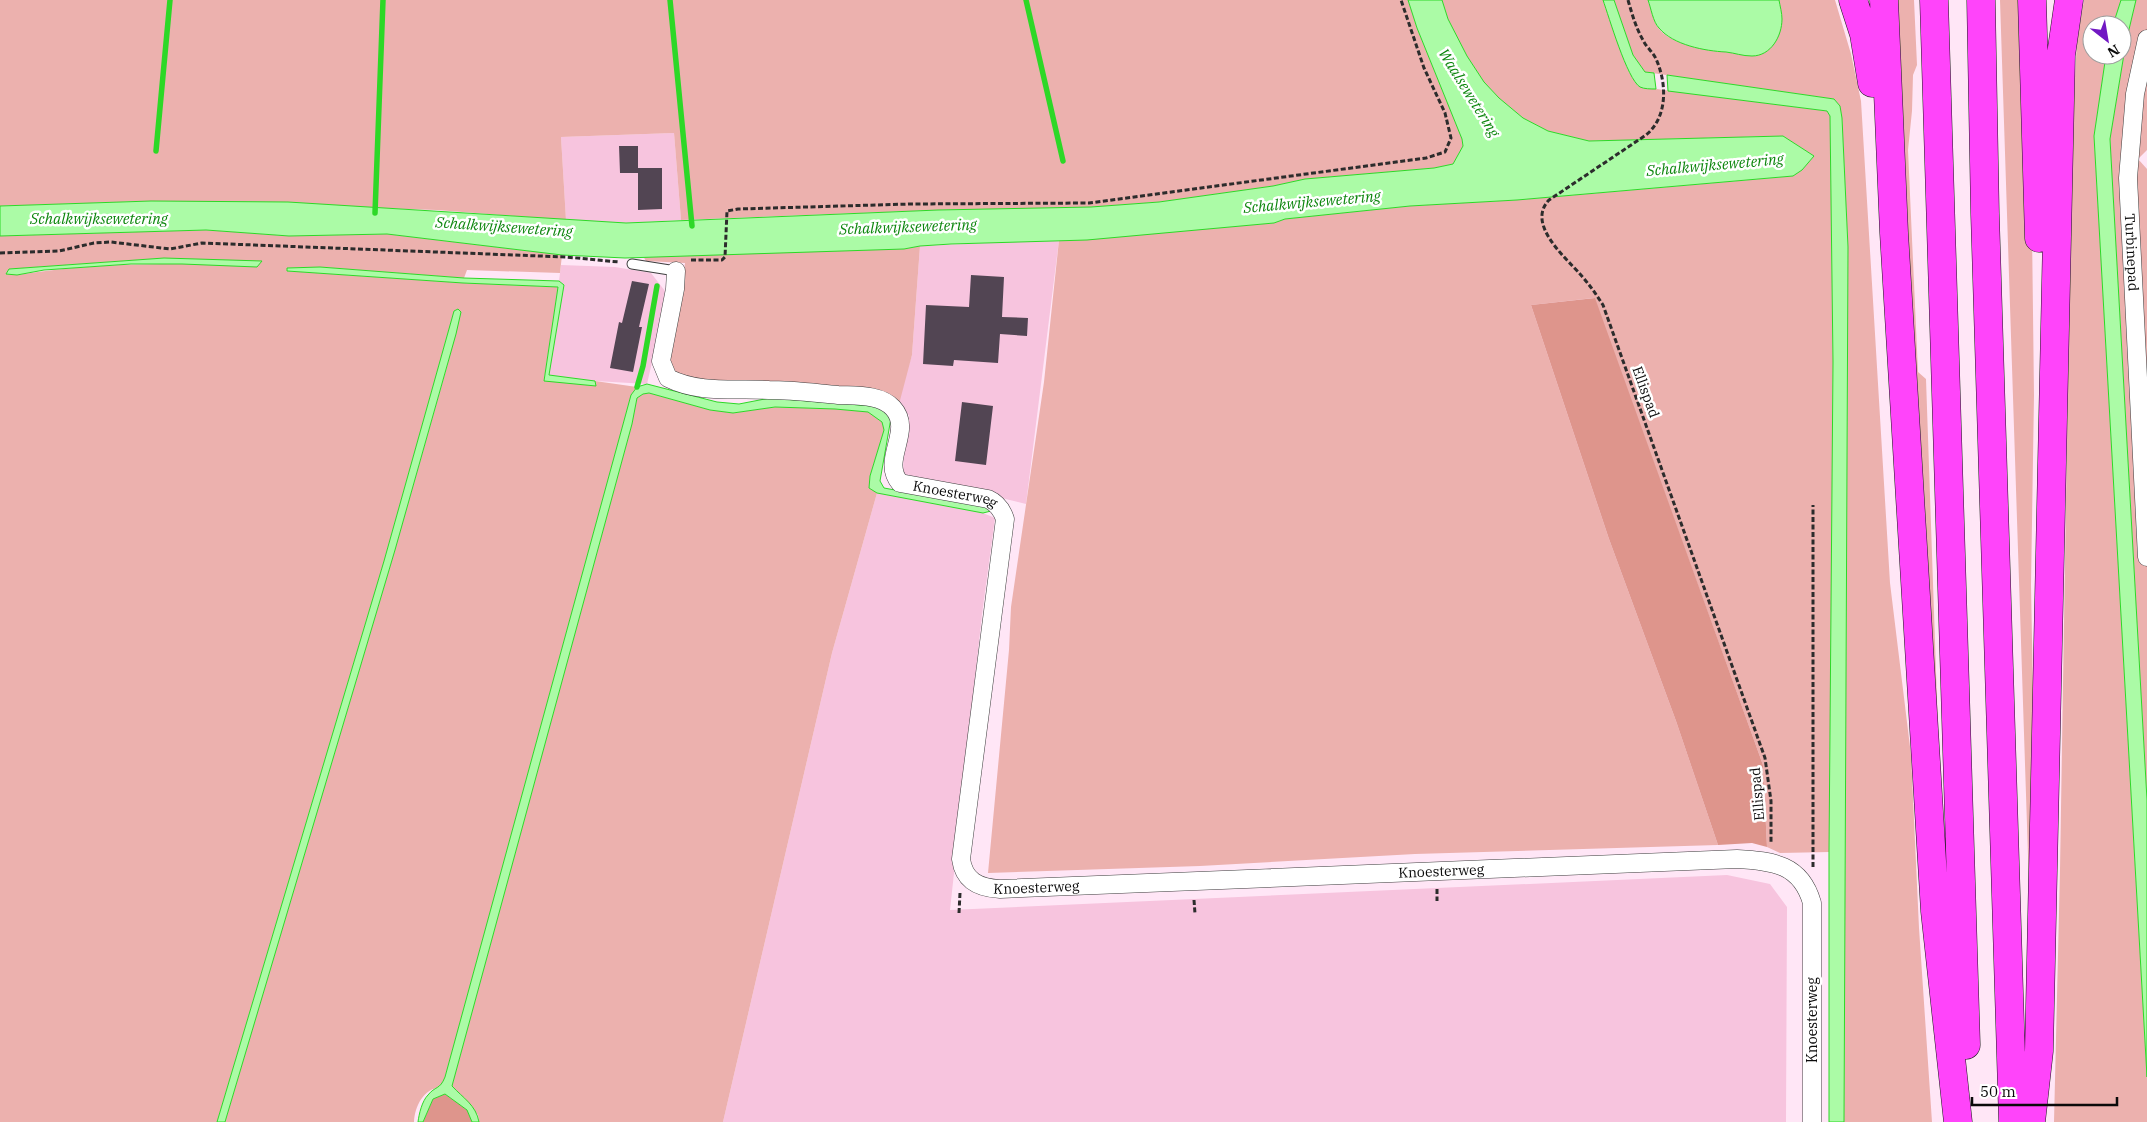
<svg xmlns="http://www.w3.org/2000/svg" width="2147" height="1122" font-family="'IBM Plex Serif',serif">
<rect width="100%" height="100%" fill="#ffe6f6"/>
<path fill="#f7c4de" d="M 674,133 L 681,220 L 626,223 L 566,220 L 561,137 Z
M 1059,240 L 1026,504 L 903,474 L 904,440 L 909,415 L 896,405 L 912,355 L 920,246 Z
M 561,265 L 615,267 L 651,273 L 665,291 L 658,336 L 647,384 L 595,381 L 549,375 L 564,285 L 559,281 Z
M 877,493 L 983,513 L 995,518 L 982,614 L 950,910 L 1727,875 L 1770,884 L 1787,907 L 1786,1122 L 723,1122 L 832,653 Z"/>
<path fill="#ecb1ae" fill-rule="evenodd" d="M 0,0 L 1408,0 L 1417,28 L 1462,139 L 1463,146 L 1453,164 L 1434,168 L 1305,179 L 1273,186 L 1159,202 L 1091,207 L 938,210 L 681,220 L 674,133 L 561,137 L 566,220 L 437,210 L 151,201 L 0,206 Z
M 1442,0 L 1603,0 L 1628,70 L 1641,87 L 1827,111 L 1830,116 L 1833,362 L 1829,852 L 1780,853 L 1767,847 L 1763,765 L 1594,298 L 1531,305 L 1609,539 L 1676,721 L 1718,845 L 1415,854 L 1200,866 L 988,873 L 1009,650 L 1011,607 L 1044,382 L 1059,240 L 1274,223 L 1285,219 L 1410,206 L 1517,200 L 1793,176 L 1802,170 L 1814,156 L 1783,136 L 1589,141 L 1548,131 L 1523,118 L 1499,98 L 1484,82 L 1467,56 L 1448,19 Z
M 1614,0 L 1648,0 C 1651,8 1653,19 1657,26 C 1670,47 1717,52 1739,53 L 1782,19 L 1779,0 L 1835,0 L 1851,54 L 1861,101 L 1890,583 L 1911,755 L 1919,928 L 1932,1122 L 1844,1122 L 1848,247 L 1842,118 L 1840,106 L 1834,99 L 1645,72 L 1633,55 Z
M 1889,0 L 1914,0 L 1917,65 L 1913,75 L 1912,111 L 1908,150 L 1918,372 L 1926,379 L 1944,904 Z
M 2000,0 L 2025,0 L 2031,148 L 2034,395 L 2031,585 L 2036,859 L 2032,978 Z
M 2084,0 L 2121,0 L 2113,25 L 2092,25 L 2092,55 L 2106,55 L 2094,136 L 2147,1077 L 2147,1122 L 2054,1122 L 2060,870 L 2072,129 L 2077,41 Z
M 2136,0 L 2147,0 L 2147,150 L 2138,159 L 2147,169 L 2147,800 L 2110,139 L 2126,42 Z
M 206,230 L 289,236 L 387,234 L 562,255 L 560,273 L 467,270 L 464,278 L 320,267 L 287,268 L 287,271 L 463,283 L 558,287 L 544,380 L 595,386 L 595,381 L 637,387 L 631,395 L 445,1077 L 441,1087 C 423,1089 415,1106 414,1122 L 225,1122 L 395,550 L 448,363 L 458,309 L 454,311 L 384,561 L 217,1122 L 0,1122 L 0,236 ZM 164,258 L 182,264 C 127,264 72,266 17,275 L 9,269 Z
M 920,246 L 912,355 L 898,408 L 738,388 L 673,374 L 668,358 L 677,323 L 685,263 L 646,261 L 643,256 L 904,249 Z
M 649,393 L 710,410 L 733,413 L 775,407 L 835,409 L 869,412 L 882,422 L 884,430 L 870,476 L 869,488 L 877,493 L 832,653 L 723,1122 L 479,1122 L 478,1115 L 452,1086 L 632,424 L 637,398 L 643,394 Z"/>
<path fill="#de958c" d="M 1595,298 L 1763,765 L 1767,847 L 1752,843 L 1718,845 L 1676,721 L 1609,539 L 1531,305 Z
M 445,1094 L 467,1110 L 472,1122 L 423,1122 L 433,1099 Z"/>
<path fill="#abfba6" stroke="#2dd827" d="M 1408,0 L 1442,0 L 1448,19 L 1467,56 L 1484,82 L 1499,98 L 1523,118 L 1548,131 L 1589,141 L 1783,136 L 1814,156 L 1802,170 L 1793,176 L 1517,200 L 1410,206 L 1285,219 L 1274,223 L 1087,240 L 951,244 L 920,246 L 904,249 L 625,258 L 562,255 L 387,234 L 289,236 L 206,230 L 0,236 L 0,206 L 151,201 L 288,202 L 626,223 L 938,210 L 1091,207 L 1159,202 L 1273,186 L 1305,179 L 1434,168 L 1453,164 L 1463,146 L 1462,139 L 1417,28 Z
M 1603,0 L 1614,0 L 1633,55 L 1645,72 L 1654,73 L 1656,89 C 1651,89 1644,89 1640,87 C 1627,79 1609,17 1603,0 Z
M 1648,0 L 1779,0 C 1780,6 1782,13 1782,19 C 1782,36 1771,56 1752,56 C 1742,56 1735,53 1726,52 C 1705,51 1673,45 1659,28 C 1653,22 1651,8 1648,0 Z
M 2121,0 L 2136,0 L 2126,42 L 2110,139 L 2147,800 L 2147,1077 L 2094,136 L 2106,55 L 2122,55 L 2122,25 L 2113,25 Z
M 1667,75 L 1834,99 L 1840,106 L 1842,118 L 1848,247 L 1844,1122 L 1829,1122 L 1829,852 L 1833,362 L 1830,116 L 1827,111 L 1668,91 Z
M 164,258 L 262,261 L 257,267 L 182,264 L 131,264 L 44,270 L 17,275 L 6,274 L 9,269 Z
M 320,267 L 464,278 L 559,281 L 564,285 L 549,375 L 595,381 L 596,386 L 544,381 L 558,287 L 463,283 L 287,271 L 287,268 Z
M 458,309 L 461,312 L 456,334 L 395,550 L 225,1122 L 217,1122 L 384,561 L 454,311 Z
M 647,384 L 717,402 L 739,404 L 770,398 L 872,406 L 886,410 L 891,418 L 880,481 L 884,488 L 988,507 L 991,511 L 983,513 L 877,493 L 869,488 L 870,476 L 884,430 L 882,422 L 868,412 L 835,409 L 775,407 L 733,413 L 710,410 L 649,393 L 643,394 L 637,398 L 632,424 L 452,1086 C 463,1098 476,1105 479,1122 L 472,1122 L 467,1110 L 445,1094 L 433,1099 L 423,1122 L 418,1122 C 419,1114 422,1101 428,1095 C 435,1086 440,1090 445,1077 L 631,395 L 637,387 Z"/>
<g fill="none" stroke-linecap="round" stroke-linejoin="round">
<path stroke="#2dd827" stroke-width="5.5" d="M 670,0 L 692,226
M 1026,0 L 1063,161
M 156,151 L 170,0
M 375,213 L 383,0
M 637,387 L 643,366 L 657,286"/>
</g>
<path fill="#524553" d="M 619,146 L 638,146 L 638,168 L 662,168 L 662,209 L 638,210 L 638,173 L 620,173 Z
M 971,275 L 1004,277 L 1002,317 L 1028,318 L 1027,336 L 1000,334 L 998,363 L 954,360 L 953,366 L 923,364 L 926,305 L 969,307 Z
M 632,281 L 649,284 L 639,327 L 642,327 L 633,372 L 610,368 L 619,322 L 622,323 Z
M 962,402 L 993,406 L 986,465 L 955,461 Z"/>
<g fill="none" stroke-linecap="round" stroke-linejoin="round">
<g stroke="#3d3d3d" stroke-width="11">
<path id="service" d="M 632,264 L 676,271"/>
</g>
<g stroke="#3d3d3d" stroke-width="19">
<g id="minor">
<path id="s1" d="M 2147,39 L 2135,94 L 2128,178 L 2147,557"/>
<path id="s2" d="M 676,271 L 675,289 L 661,361 L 668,378 C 700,394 734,388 769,390 C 792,390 815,393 838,395 C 856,396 880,394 893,408 C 914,431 880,460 900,483 L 988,499 C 997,503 1002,510 1005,519 L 961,859 C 964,881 979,888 1000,889 L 1737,859 C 1773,861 1801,864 1812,903 L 1812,1122"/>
</g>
</g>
<g stroke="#1b1b1b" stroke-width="29">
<path id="motorway" d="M 1853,0 L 1864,34 L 1872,83
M 1884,0 L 1894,233 L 1935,911 L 1958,1122
M 1934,0 L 1966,1045
M 1981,0 L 1985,214 L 2013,1122
M 2032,0 L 2039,238
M 2031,1122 L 2039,1051 L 2061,55 L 2069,0"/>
</g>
<path stroke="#2c2c2c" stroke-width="3" stroke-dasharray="5 2.5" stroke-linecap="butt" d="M 1628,0 C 1632,14 1636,28 1643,40 C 1646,47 1653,52 1656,59 C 1667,83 1668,117 1646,135 L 1549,200 C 1526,224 1565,257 1580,274 C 1589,284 1596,294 1603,305 L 1765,758 L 1771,801 L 1771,844
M 0,253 L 59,251 L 94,243 L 111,242 L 170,249 L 202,243 L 566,257 L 619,262
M 691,260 L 722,260 L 725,257 L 727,211 L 738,209 L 910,204 L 1089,203 L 1426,158 L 1445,152 L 1451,138 L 1445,113 L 1424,68 L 1401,0
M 1813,867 L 1813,505
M 1437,889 L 1437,901
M 1194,900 L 1195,914
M 959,913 L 960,893"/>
<use href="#service" stroke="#fff" stroke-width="9"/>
<use href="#minor" stroke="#fff" stroke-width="18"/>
<use href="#motorway" stroke="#ff44fa" stroke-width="28"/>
</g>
<g text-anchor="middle" stroke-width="5" stroke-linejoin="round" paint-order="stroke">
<g font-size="14" fill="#0a0a0a" stroke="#fff">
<text dy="5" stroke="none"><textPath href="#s1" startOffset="215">Turbinepad</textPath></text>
<text transform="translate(1646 392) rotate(70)" y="5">Ellispad</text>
<text dy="5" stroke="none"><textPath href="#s2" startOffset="475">Knoesterweg</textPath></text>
<text transform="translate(1757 794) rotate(-95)" y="5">Ellispad</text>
<text dy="5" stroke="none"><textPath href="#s2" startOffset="1374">Knoesterweg</textPath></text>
<text dy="5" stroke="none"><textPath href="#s2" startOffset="969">Knoesterweg</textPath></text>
<text transform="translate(1812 1020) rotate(-90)" y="5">Knoesterweg</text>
</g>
<g font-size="15" font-style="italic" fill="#0c860d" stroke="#fff">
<text transform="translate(1469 93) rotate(58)" y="5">Waalsewetering</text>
<text transform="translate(1715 165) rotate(-5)" y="5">Schalkwijksewetering</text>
<text transform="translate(1312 202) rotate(-5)" y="5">Schalkwijksewetering</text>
<text x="99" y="224">Schalkwijksewetering</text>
<text transform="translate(504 227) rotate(4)" y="5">Schalkwijksewetering</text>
<text transform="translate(908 227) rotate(-2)" y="5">Schalkwijksewetering</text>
</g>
</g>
<g transform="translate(2107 40) rotate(149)"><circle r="24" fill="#ffffff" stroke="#9d9d9d"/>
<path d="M0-4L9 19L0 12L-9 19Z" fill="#7118c3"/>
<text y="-8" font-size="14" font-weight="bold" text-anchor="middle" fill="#0a0a0a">N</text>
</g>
<path d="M1972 1097v8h145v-8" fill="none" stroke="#0a0a0a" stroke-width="2.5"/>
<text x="1980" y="1097" font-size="15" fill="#0a0a0a" stroke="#ffffff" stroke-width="4" paint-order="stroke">50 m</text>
</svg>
